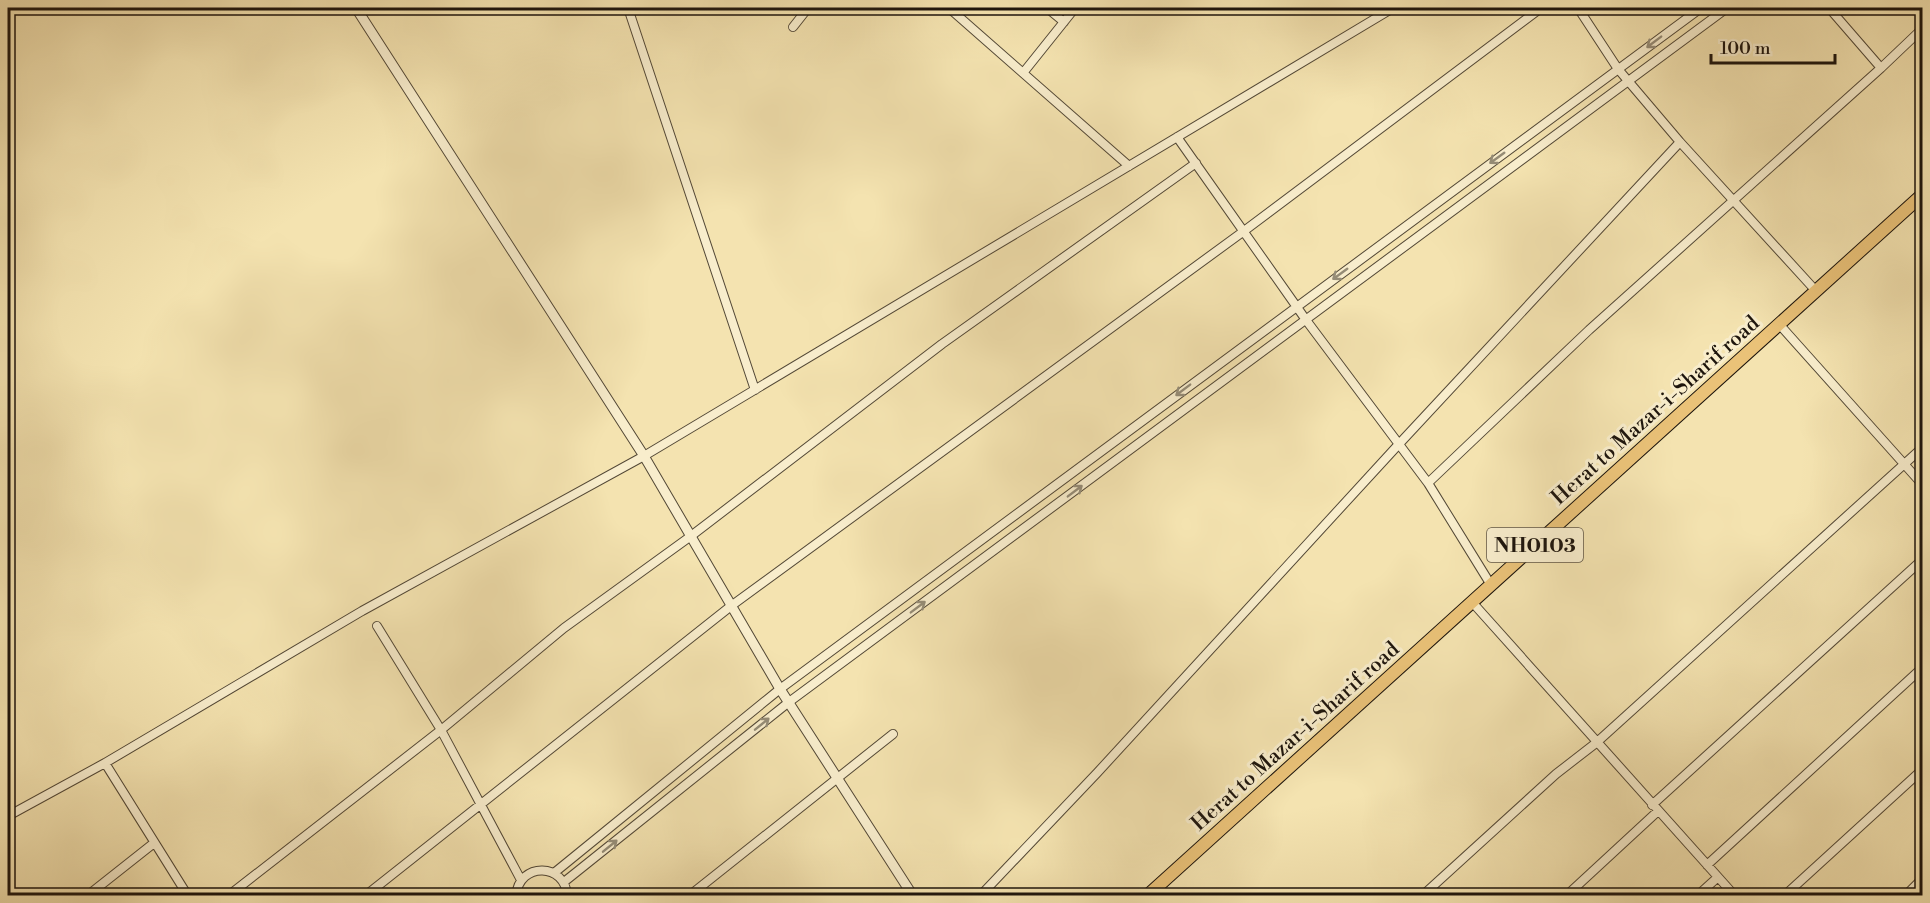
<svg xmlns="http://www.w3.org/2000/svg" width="1930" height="903" font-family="'Libre Bodoni',serif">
<rect width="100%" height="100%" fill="#f4e3b0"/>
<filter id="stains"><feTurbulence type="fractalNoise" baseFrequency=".00333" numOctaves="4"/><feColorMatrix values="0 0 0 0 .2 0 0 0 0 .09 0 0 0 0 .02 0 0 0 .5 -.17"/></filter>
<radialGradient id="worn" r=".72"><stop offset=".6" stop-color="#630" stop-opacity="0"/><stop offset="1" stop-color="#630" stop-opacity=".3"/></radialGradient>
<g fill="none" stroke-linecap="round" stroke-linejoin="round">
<g stroke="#534836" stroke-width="10">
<path id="minor" d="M 628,8 L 755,390
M 949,8 L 1129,166
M 1047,8 L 1064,22
M 1578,8 L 1618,69 L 1680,142 L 1816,291
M 793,27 L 808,8
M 1881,68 L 1922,29
M 1023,73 L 1075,8
M 1177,137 L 1306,320 L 1428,483 L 1491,585
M 1779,324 L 1922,484
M 1428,483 L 1589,330 L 1881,68 L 1829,8
M 1472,602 L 1735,896
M 377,626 L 441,730 L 521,880
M 105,763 L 188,896
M 1652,805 L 1922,560
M 8,816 L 105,763 L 362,611 L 644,456 L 1393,8
M 1707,865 L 1922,668
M 554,873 L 780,689 L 1701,8
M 564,882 L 789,702 L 1727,8
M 87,896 L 154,843
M 228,896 L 441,730 L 564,628 L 691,536 L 942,344 L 1196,163
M 365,896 L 731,606 L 1244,231 L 1541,8
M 516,896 C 519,861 566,863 567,896
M 689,896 L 893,734
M 980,896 L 1097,773 L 1399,444 L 1680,142
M 1422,896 L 1556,774 L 1596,743 L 1922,448
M 1566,896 L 1658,811
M 1697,896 L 1718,877
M 1784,896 L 1922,770
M 1905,896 L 1922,879"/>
</g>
<g stroke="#534836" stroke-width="11">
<path id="tertiary" d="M 356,8 L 644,456 L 780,689 L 913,896"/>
</g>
<g stroke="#1d150d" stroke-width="14">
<path id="trunk" d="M 1147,896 L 1922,195"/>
</g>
<use href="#minor" stroke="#f8edcc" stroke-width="8"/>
<use href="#tertiary" stroke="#f8edcc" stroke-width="9"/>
<use href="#trunk" stroke="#eac278" stroke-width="12"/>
</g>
<defs><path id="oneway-shaft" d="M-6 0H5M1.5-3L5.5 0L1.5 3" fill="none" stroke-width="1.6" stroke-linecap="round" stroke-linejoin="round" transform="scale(1.5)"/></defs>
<g stroke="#958c76">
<use href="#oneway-shaft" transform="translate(1654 42) rotate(143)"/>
<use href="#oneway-shaft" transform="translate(1497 158) rotate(144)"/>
<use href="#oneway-shaft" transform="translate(1340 274) rotate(144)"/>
<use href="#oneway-shaft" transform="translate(1183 390) rotate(143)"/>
<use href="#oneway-shaft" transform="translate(1075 491) rotate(-37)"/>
<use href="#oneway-shaft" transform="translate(918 607) rotate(-37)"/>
<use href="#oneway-shaft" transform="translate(762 724) rotate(-39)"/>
<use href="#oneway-shaft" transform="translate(610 846) rotate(-39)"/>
</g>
<g text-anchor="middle" stroke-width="6" stroke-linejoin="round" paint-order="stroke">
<rect fill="#f8edcc" stroke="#5f5646" stroke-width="1.5" x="1487" y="528" width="96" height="34" rx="4.5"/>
<g font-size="20" font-weight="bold" fill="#1d150d">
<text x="1535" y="552">NH0103</text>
</g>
<g font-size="21" fill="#1d150d" stroke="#f8edcc">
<text transform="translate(1655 410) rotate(-42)" y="7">Herat to Mazar-i-Sharif road</text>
<text transform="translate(1295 736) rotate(-42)" y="7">Herat to Mazar-i-Sharif road</text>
</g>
</g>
<rect width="1930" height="903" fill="none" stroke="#f4e3b0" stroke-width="30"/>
<rect x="9" y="9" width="1912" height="885" fill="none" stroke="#1d150d" stroke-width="3"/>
<rect x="15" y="15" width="1900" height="873" fill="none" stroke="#1d150d" stroke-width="1.5"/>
<path d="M1711 54v9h124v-9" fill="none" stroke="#1d150d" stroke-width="3"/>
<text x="1720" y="54" font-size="18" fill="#1d150d" stroke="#f8edcc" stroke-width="4.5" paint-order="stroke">100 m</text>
<rect width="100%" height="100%" filter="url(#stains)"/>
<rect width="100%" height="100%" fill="url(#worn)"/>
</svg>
